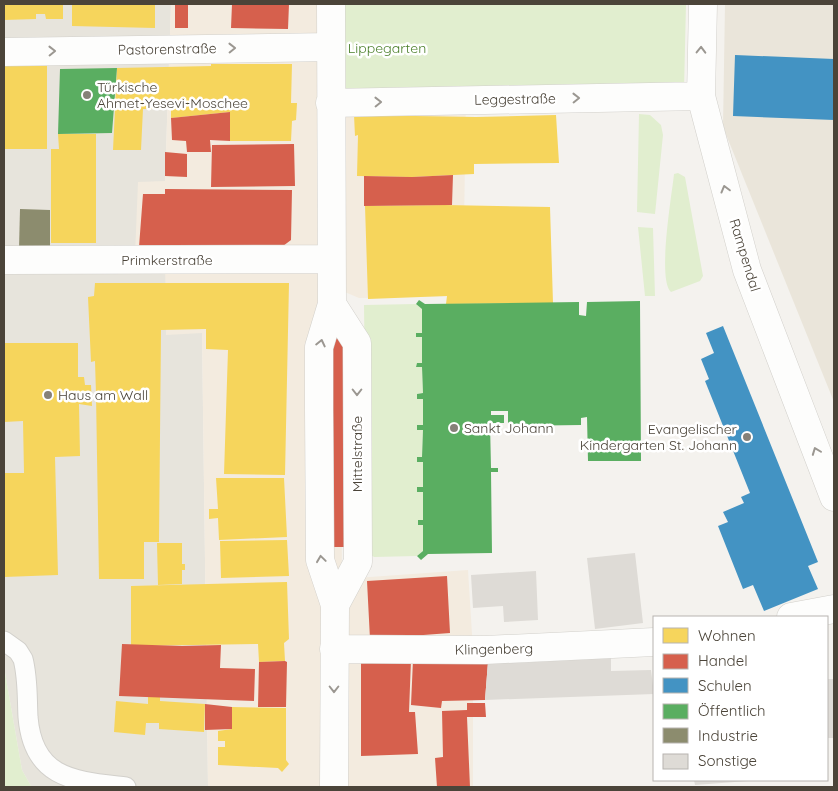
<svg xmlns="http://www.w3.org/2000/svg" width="838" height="791" font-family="Quicksand,sans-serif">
<rect width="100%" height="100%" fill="#f4f2ee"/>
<path fill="#e7e4dc" d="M 4,4 L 171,4 L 165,181 L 165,255 L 202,333 L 208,787 L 37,787 L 31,786 L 22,770 L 4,667 Z"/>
<path fill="#f3ebdf" d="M 171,4 L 337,4 L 466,93 L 463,296 L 359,298 L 340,290 L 342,579 L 468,570 L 473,650 L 473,787 L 208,787 L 202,333 L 166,335 L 165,255 L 135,255 L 138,182 L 165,181 Z"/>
<path fill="#eae5da" d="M 725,4 L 834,4 L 834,402 L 723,127 Z"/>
<path fill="#e1eecf" d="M 337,4 L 686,4 L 684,90 L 339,94 Z
M 639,114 L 650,115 L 661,125 L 663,135 L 655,214 L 637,212 Z
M 678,173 L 685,177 L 703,276 L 700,281 L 671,292 C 657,280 672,194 674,174 Z
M 638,227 L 653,228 L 655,296 L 645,296 Z
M 416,304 L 422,309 L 422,333 L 416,333 L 417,337 L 422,337 L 422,363 L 417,363 L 416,367 L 422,367 L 423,393 L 417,394 L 417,399 L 423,399 L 423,425 L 417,426 L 417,430 L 423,430 L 422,457 L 417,458 L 417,462 L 423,462 L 423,487 L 417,488 L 417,492 L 423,492 L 423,520 L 418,521 L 418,525 L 423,525 L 423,551 L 417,556 L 374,557 L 368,553 L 367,548 L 364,305 Z
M 4,667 L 22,770 L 31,786 L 37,787 L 4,787 Z"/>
<path fill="#f6d55c" d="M 4,4 L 63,4 L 63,19 L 46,19 L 45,14 L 36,14 L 36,19 L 4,20 Z
M 72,4 L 155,4 L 155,28 L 72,26 Z
M 211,64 L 292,64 L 291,103 L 297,103 L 296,120 L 292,121 L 291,141 L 230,141 L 230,112 L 171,118 L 171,109 L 143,109 L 141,150 L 113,150 L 117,68 L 211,66 Z
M 4,65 L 47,65 L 47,149 L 4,149 Z
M 354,115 L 476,117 L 556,115 L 559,163 L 474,164 L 474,174 L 412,177 L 357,176 L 358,135 L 355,136 Z
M 58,134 L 96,134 L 96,243 L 51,243 L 51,149 L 59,149 Z
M 445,205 L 550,207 L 553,303 L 446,304 L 447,296 L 368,299 L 365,206 Z
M 95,283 L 289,283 L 285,475 L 224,474 L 228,350 L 206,349 L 206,329 L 161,330 L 159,542 L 144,542 L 144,579 L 99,579 L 96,394 L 95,361 L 91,362 L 88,297 L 94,296 Z
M 4,343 L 78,343 L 78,377 L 84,377 L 85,385 L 91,385 L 92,406 L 79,404 L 80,456 L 55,457 L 58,575 L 4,577 L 4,473 L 24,473 L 23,421 L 4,422 Z
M 216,478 L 284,478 L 287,537 L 219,540 L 218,518 L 209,519 L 209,509 L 218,509 Z
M 287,540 L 289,576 L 221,578 L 220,541 Z
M 157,543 L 182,543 L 182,564 L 185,564 L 185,570 L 182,570 L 182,584 L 158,585 Z
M 287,582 L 289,639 L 284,643 L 285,661 L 259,662 L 258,644 L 131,646 L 131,586 Z
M 148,697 L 160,697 L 160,701 L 205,704 L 204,732 L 159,729 L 159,723 L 146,723 L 145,735 L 114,732 L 116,701 L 148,704 Z
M 232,707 L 286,708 L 286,760 L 289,764 L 282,772 L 278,768 L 218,765 L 218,747 L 225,747 L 225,741 L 218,741 L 218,731 L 232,729 Z"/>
<path fill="#d6604d" d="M 175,4 L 188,4 L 188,28 L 175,28 Z
M 232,4 L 289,4 L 288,29 L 231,28 Z
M 230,112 L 230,141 L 210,140 L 211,152 L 187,152 L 186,141 L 172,140 L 171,118 Z
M 294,144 L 295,186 L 211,187 L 212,145 Z
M 165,152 L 187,154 L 187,177 L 165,176 Z
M 453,175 L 452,205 L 364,206 L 364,176 L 412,177 Z
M 165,189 L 292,190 L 291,240 L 283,246 L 139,247 L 143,194 L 165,194 Z
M 334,337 L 346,337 L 347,547 L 333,547 L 324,351 Z
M 447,576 L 450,633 L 370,639 L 367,581 Z
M 122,644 L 182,646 L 221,645 L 220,668 L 255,669 L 254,701 L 119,696 Z
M 411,660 L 409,712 L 415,712 L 418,754 L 361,756 L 361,662 Z
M 413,660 L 488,662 L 485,700 L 442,701 L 441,708 L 411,705 Z
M 285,661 L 287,662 L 286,707 L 258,707 L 259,662 Z
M 467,703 L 485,703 L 486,717 L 467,717 L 470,787 L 437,787 L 435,758 L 443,757 L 442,711 L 467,710 Z
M 205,704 L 232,707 L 232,729 L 205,730 Z"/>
<path fill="#4393c3" d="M 735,55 L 834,59 L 834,120 L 733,116 Z
M 723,326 L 818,562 L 808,566 L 818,589 L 764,611 L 753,585 L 743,589 L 718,526 L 728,522 L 723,512 L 744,503 L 741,497 L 750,493 L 705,381 L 709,379 L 701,359 L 714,353 L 706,333 Z"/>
<path fill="#5aae61" d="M 117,68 L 112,133 L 58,134 L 60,69 Z
M 419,300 L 425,304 L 579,302 L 579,315 L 586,316 L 587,302 L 640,301 L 641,461 L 588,461 L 587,417 L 581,418 L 581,425 L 508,426 L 508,411 L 491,411 L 491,415 L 504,415 L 504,423 L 490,423 L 491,468 L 498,468 L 498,472 L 491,472 L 492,553 L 428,554 L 421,560 L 417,556 L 423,551 L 423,525 L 418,525 L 418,520 L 423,520 L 423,492 L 417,492 L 417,487 L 423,487 L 423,462 L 417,462 L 417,457 L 422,457 L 423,430 L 417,430 L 417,425 L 423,425 L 423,399 L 417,399 L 417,394 L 423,393 L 422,367 L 416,367 L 417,363 L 422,363 L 422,337 L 416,337 L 416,333 L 422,333 L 422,309 L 416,304 Z"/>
<path fill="#8c8c6e" d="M 20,209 L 50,210 L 50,249 L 19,249 Z"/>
<path fill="#dedbd6" d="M 635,553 L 643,623 L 595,629 L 587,558 Z
M 536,571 L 538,620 L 504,622 L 503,606 L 473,608 L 471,575 Z
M 611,658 L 611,671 L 651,670 L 654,694 L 485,700 L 488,662 L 515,663 Z
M 827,679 L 834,679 L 834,738 L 827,738 Z
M 694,780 L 748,780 L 748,781 L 695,785 Z"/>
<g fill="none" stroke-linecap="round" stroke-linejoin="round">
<g stroke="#d2d0cb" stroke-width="21">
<path id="lane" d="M 4,641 L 18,651 L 23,659 C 28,678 27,698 28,717 C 33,780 76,781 126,787"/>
</g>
<g stroke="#d2d0cb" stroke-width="29">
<path id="street" d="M 331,4 L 332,304 L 319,347 L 319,409 L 320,560 L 335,605 L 334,787
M 703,4 L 701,96 L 711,134 L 747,270 L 834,497
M 4,52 L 330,47
M 330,103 L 701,96
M 4,260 L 330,259
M 332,304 L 357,343 L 358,562 L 335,605
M 791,617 L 834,609
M 334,649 L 485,650 L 654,642"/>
</g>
<use href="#lane" stroke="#fdfdfc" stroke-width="19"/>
<use href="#street" stroke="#fdfdfc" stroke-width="28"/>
</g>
<defs><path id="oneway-chevron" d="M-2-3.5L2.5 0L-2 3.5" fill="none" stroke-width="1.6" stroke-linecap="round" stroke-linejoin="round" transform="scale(1.25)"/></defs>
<g stroke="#9b9791">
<use href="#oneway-chevron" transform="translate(232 48) rotate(-1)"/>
<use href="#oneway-chevron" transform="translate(701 50) rotate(-89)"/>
<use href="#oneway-chevron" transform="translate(52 51) rotate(-1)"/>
<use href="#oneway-chevron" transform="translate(576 98) rotate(-1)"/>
<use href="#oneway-chevron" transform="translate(378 102) rotate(-1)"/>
<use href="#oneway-chevron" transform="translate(725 189) rotate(-105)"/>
<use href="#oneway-chevron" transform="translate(321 343) rotate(-77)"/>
<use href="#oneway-chevron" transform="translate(357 392) rotate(90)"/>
<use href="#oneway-chevron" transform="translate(816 451) rotate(-111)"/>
<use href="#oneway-chevron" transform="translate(321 559) rotate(-98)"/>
<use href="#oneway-chevron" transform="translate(334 689) rotate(90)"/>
</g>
<g fill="#868178" stroke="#fff" stroke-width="2">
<circle cx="87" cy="95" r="5"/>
<circle cx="48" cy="395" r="5"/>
<circle cx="454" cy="428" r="5"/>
<circle cx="747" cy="437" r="5"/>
</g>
<g text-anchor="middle" stroke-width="5" stroke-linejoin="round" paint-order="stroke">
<g font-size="14" fill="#4a7f2a" stroke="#fff">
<text x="387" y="53">Lippegarten</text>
</g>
<g font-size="14" fill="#4b4439" stroke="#fff">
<text transform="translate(167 49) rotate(-1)" y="5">Pastorenstraße</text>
<text transform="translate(515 99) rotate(-1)" y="5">Leggestraße</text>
<text transform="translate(745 255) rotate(73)" y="5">Rampendal</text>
<text x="167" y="265">Primkerstraße</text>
<text transform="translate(357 454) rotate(-90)" y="5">Mittelstraße</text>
<text transform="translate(494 649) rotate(-1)" y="5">Klingenberg</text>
</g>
<g font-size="14" fill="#4b4439" stroke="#fff" text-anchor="start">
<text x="97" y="92">Türkische<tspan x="97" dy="16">Ahmet-Yesevi-Moschee</tspan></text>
<text x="58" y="400">Haus am Wall</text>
<text x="464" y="433">Sankt Johann</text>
<text x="737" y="434" text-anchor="end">Evangelischer<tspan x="737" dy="16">Kindergarten St. Johann</tspan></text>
</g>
</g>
<rect width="838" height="791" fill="none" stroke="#4b4439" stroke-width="10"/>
<rect x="653" y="616" width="175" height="165" fill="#ffffff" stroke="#b7b4b0"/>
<rect x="663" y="628" width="25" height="15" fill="#f6d55c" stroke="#b7b4b0"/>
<text x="698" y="641" font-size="15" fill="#4b4439">Wohnen</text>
<rect x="663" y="654" width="25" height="15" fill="#d6604d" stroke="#b7b4b0"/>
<text x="698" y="666" font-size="15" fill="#4b4439">Handel</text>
<rect x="663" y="678" width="25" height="15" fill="#4393c3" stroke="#b7b4b0"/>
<text x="698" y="691" font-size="15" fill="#4b4439">Schulen</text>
<rect x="663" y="704" width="25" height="15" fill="#5aae61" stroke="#b7b4b0"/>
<text x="698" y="716" font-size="15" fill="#4b4439">Öffentlich</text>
<rect x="663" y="728" width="25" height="15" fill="#8c8c6e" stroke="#b7b4b0"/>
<text x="698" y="741" font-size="15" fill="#4b4439">Industrie</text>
<rect x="663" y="754" width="25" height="15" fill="#dedbd6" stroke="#b7b4b0"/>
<text x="698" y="766" font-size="15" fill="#4b4439">Sonstige</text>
</svg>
